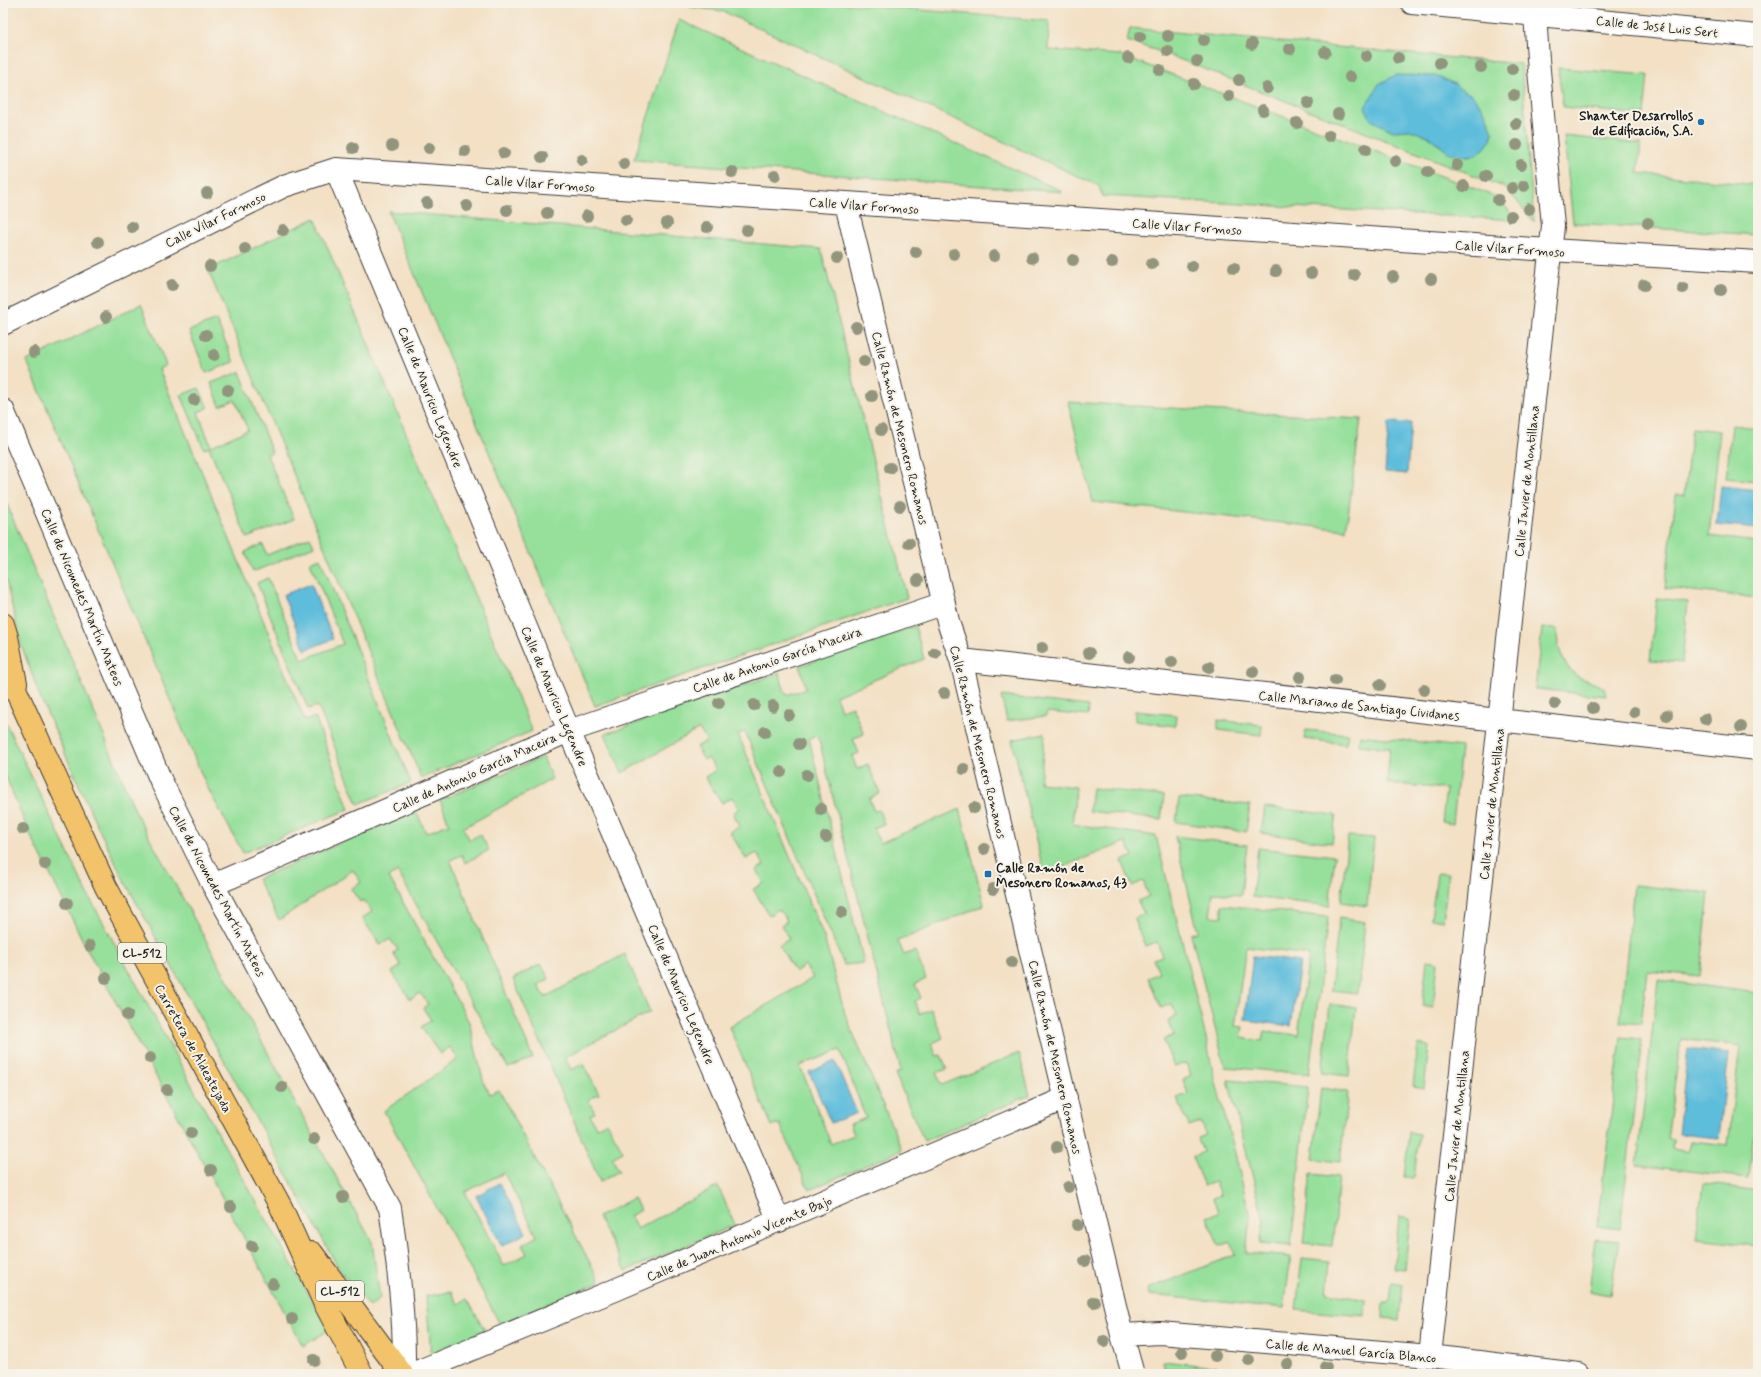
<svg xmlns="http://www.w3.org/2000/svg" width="1761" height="1377" font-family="Mynerve,sans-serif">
<rect width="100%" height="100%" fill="#f7f3e8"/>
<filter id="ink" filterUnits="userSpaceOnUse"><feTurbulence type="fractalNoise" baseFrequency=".025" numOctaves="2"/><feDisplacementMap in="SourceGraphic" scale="8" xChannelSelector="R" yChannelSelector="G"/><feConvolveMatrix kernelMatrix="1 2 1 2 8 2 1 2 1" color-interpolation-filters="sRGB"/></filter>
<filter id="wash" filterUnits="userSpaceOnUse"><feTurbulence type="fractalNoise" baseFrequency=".012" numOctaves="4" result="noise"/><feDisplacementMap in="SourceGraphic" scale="16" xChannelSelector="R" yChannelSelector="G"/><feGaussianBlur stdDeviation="0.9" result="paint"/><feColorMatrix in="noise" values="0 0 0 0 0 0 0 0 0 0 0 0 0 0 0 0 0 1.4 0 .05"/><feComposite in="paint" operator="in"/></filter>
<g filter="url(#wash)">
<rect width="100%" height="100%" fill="#f3e0c5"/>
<path fill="#96e09b" stroke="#597e5c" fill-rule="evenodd" d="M 690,3 L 838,3 L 1049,21 L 1048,50 L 1120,55 L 1497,197 L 1517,220 L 1102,196 L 1099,186 L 722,11 L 690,7 Z
M 679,20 L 1062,191 L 1062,192 L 634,160 Z
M 1130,28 L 1521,64 L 1534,222 L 1506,188 L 1161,52 L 1127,41 Z
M 1558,68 L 1648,75 L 1644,115 L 1563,107 Z
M 1564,136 L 1641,144 L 1638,173 L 1758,185 L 1758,235 L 1573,223 Z
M 388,211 L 821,249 L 907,598 L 595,706 Z
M 315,218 L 532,731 L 421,778 L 208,270 Z
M 141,304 L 166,365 L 159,369 L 305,721 L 315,717 L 349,809 L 243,853 L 206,785 L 27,361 Z
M 216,320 L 234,362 L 206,373 L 189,331 Z
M 240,372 L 272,452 L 267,455 L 294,519 L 247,538 L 209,447 L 204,449 L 181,395 L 199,388 L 208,408 L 198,412 L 211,446 L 248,430 L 235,400 L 220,406 L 211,383 Z
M 1068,402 L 1361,419 L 1346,530 L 1093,502 Z
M 1732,425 L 1758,428 L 1758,481 L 1726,478 Z
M 1692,428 L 1720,431 L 1709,536 L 1758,542 L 1758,598 L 1665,588 L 1676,495 L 1684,495 Z
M 3,495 L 137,815 L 372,1242 L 380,1298 L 370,1307 L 339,1269 L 124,880 L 95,821 L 40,697 L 21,644 L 3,568 Z
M 310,537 L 314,546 L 253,572 L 245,552 L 263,544 L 267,555 Z
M 320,558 L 411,783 L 358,804 L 318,706 L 308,709 L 257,583 L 268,578 L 302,660 L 343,644 L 310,562 Z
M 1657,598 L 1688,602 L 1682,663 L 1650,660 Z
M 915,626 L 924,659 L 836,696 L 841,710 L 852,706 L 864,734 L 853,739 L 859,753 L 852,756 L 857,769 L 868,764 L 880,793 L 869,799 L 874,811 L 879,810 L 884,824 L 873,828 L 880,843 L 960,809 L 984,905 L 898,941 L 904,955 L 915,951 L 926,979 L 915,984 L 921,998 L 915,1001 L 920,1014 L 931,1009 L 943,1038 L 931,1044 L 937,1056 L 941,1055 L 947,1069 L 936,1073 L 942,1085 L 1019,1053 L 1030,1095 L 924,1141 L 895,1074 L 901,1071 L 818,736 L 809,738 L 864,963 L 844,965 L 745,732 L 738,734 L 824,937 L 845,1014 L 902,1150 L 809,1190 L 780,1124 L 772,1126 L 729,1027 L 813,978 L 805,965 L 795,972 L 779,945 L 789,939 L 781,925 L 787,921 L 779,909 L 769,915 L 753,889 L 764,883 L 756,870 L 764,865 L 757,853 L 746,859 L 730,832 L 740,826 L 733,813 L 739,809 L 732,797 L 722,803 L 705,777 L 716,770 L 708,758 L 704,760 L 696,747 L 707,741 L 699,729 L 622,773 L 605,734 L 779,673 L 786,695 L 806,689 L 800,666 ZM 840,1050 L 866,1118 L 850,1124 L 854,1135 L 831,1144 L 800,1066 Z
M 1542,628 L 1557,629 C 1556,648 1565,672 1583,679 C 1591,682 1597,684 1604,688 L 1606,696 L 1535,689 Z
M 1001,696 L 1089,706 L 1088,716 L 1047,712 L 1046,716 L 1007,721 Z
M 1135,711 L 1176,715 L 1175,726 L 1135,721 Z
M 3,717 L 88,895 L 227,1150 L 329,1330 L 303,1346 L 89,953 L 28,830 L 3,770 Z
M 1218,720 L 1262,725 L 1261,735 L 1218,730 Z
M 1306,730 L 1348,734 L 1346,744 L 1304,739 Z
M 1045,733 L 1040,783 L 1076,787 L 1072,824 L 1156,836 L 1206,1038 L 1212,1068 L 1236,1157 L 1250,1217 L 1246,1253 L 1291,1257 L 1284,1308 L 1149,1295 L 1147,1289 L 1235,1255 L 1230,1242 L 1219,1246 L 1207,1217 L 1218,1213 L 1213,1198 L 1220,1195 L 1215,1182 L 1204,1186 L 1192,1157 L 1203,1152 L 1198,1138 L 1206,1135 L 1200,1122 L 1189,1126 L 1177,1098 L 1188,1094 L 1183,1080 L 1191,1076 L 1186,1063 L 1174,1067 L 1163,1040 L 1174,1035 L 1168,1020 L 1176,1016 L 1172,1004 L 1161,1008 L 1148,978 L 1159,973 L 1153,959 L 1162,956 L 1157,942 L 1145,946 L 1134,919 L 1144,914 L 1138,901 L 1149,896 L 1143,881 L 1132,886 L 1122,861 L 1133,856 L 1126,842 L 1044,874 L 1012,740 Z
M 1360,735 L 1461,747 L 1453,824 L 1442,822 L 1446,789 L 1387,783 L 1390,748 L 1359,745 Z
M 543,757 L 552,779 L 463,828 L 470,840 L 480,834 L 489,850 L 465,863 L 462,855 L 450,860 L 533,1058 L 508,1068 L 398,872 L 389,877 L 469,1022 L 484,1084 L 490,1094 L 499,1090 L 600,1282 L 500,1324 L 384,1111 L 458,1059 L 450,1047 L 440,1054 L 421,1027 L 431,1020 L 423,1008 L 428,1004 L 420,993 L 410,999 L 392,972 L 401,966 L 393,953 L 398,950 L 390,939 L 380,945 L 362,918 L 372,912 L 364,900 L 360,902 L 351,889 L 361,882 L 353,870 L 279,920 L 257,879 L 416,811 L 426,833 L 449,824 L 440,800 ZM 504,1173 L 537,1236 L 522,1245 L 527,1254 L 504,1266 L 465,1192 Z
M 1092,788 L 1164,796 L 1161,820 L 1089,811 Z
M 1179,798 L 1250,805 L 1246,832 L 1176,822 Z
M 1265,807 L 1336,815 L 1332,843 L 1261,833 Z
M 1175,836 L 1247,845 L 1241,895 L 1213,893 L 1210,916 L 1222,917 L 1222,905 L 1328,917 L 1309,1074 L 1225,1067 L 1191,934 L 1198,932 ZM 1246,947 L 1309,955 L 1298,1035 L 1264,1031 L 1262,1041 L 1241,1038 L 1243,1027 L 1235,1026 Z
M 1348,836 L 1374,838 L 1367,906 L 1341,902 Z
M 1258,848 L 1335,856 L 1329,906 L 1252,897 Z
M 1437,873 L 1448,874 L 1443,921 L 1431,919 Z
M 1634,885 L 1709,893 L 1700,976 L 1647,971 L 1641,1024 L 1620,1022 Z
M 1339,918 L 1365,922 L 1358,993 L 1331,990 Z
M 625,954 L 650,1012 L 565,1057 L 571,1070 L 583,1064 L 599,1094 L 588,1100 L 595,1113 L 590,1115 L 596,1128 L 607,1122 L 623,1152 L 612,1158 L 619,1171 L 600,1182 L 513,979 L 541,964 L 549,979 L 538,985 L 545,997 Z
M 1427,960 L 1438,962 L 1433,1008 L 1422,1006 Z
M 1658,980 L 1758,993 L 1758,1091 L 1749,1178 L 1637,1165 ZM 1681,1039 L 1740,1046 L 1728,1145 L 1691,1141 L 1689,1151 L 1672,1148 L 1673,1140 L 1667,1139 Z
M 1330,1004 L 1356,1008 L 1349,1076 L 1322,1073 Z
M 1621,1037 L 1642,1039 L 1620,1229 L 1597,1226 Z
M 1418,1044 L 1429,1046 L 1424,1088 L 1413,1086 Z
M 1228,1080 L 1308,1087 L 1291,1246 L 1260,1243 L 1264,1221 Z
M 1321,1088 L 1348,1092 L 1340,1162 L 1313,1159 Z
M 1409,1132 L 1419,1134 L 1414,1178 L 1404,1177 Z
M 1311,1174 L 1339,1177 L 1332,1246 L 1303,1243 Z
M 1703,1183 L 1758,1191 L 1758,1246 L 1696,1239 Z
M 718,1186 L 735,1225 L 626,1271 L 598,1217 L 634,1198 L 640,1210 L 630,1216 L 637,1229 Z
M 1399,1216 L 1410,1218 L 1405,1269 L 1394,1268 Z
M 1596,1239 L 1619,1241 L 1610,1295 L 1589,1291 Z
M 1302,1258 L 1330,1261 L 1327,1293 L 1366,1300 L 1365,1316 L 1296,1310 Z
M 1392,1282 L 1403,1284 L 1399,1320 L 1383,1318 L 1384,1303 L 1390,1303 Z
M 451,1292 L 458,1304 L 467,1299 L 485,1330 L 431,1353 L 426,1296 Z
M 1163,1361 L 1276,1374 L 1166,1374 Z"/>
<path fill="#5ebddc" stroke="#3d6c7c" d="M 1396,75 L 1435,76 L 1455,84 L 1460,89 L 1472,95 L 1484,110 L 1493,132 L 1491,140 L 1484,149 L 1476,155 L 1467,156 L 1449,153 L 1428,136 L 1410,130 L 1393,131 L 1371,120 L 1365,107 L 1379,84 Z
M 1389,422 L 1411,423 L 1407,474 L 1385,472 Z
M 1721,486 L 1758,490 L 1758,529 L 1717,525 Z
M 311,584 L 333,639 L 305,650 L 283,595 Z
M 1253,956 L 1300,962 L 1291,1026 L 1245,1020 Z
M 1688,1049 L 1729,1054 L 1719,1138 L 1678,1134 Z
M 835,1061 L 857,1113 L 831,1123 L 809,1072 Z
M 500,1183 L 526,1233 L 502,1246 L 476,1196 Z"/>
</g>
<g filter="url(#ink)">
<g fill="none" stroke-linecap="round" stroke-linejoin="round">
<g stroke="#3c3935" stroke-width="24">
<path id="minor" d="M 1412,3 L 1758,36
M 336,169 L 569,731 L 779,1221
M 846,204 L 949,625 L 961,660 L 1122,1335 L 1133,1374
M 3,324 L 284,186 L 336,169 L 1550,250 L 1758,262
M 3,410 L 161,781 L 213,885 L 390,1208 C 398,1263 405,1319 404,1374
M 961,660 L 1758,749
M 213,885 L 569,731 L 944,603
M 1122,1335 L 1160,1333 L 1430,1356 L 1578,1374
M 1430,1356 L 1553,226 L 1538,59 L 1535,14 L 1536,3
M 412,1374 L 615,1290 L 1066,1098"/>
</g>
<g stroke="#3c3935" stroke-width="24">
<path id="major" d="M 3,624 L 7,637 L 16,683
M 3,667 L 17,693 L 106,887 L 281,1207 L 324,1302 L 362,1374
M 312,1253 L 402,1374"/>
</g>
<use href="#minor" stroke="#fff" stroke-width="22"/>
<use href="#major" stroke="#f2c36a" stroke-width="22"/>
</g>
<g fill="#91957d">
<circle cx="1168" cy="36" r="6"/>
<circle cx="1140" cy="37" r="6"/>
<circle cx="1204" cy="40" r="6"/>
<circle cx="1252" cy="44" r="6"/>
<circle cx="1290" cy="49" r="6"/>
<circle cx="1168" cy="51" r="6"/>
<circle cx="1325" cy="52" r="6"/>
<circle cx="1366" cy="56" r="6"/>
<circle cx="1128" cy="58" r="6"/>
<circle cx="1398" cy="58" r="6"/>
<circle cx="1197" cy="61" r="6"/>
<circle cx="1440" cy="63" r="6"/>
<circle cx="1481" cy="67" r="6"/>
<circle cx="1512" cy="69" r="6"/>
<circle cx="1160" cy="70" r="6"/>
<circle cx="1350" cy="77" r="6"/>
<circle cx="1239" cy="80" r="6"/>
<circle cx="1194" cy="84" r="6"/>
<circle cx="1267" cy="88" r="6"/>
<circle cx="1514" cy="95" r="6"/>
<circle cx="1229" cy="96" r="6"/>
<circle cx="1308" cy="103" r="6"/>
<circle cx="1263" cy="110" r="6"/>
<circle cx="1338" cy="114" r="6"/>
<circle cx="1297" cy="123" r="6"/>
<circle cx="1516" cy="124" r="6"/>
<circle cx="1329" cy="136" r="6"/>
<circle cx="1517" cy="145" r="6"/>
<circle cx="392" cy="146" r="6"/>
<circle cx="353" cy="148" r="6"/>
<circle cx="429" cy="148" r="6"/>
<circle cx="1366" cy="149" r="6"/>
<circle cx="465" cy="151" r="6"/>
<circle cx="504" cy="153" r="6"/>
<circle cx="542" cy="157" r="6"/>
<circle cx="582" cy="160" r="6"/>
<circle cx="1395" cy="161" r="6"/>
<circle cx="624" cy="164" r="6"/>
<circle cx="1457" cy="165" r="6"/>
<circle cx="1521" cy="165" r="6"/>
<circle cx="732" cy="172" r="6"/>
<circle cx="1428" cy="172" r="6"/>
<circle cx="775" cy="175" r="6"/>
<circle cx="1486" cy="176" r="6"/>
<circle cx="1464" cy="186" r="6"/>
<circle cx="1524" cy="186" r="6"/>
<circle cx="1512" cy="188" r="6"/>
<circle cx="207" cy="193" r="6"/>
<circle cx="1498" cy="200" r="6"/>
<circle cx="427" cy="203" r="6"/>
<circle cx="467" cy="206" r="6"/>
<circle cx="1529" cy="209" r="6"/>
<circle cx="507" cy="210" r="6"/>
<circle cx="547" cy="213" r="6"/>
<circle cx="587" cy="216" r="6"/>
<circle cx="1511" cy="216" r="6"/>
<circle cx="626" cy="220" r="6"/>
<circle cx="667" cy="223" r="6"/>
<circle cx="1648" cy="223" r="6"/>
<circle cx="132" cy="227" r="6"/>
<circle cx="707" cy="227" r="6"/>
<circle cx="283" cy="230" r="6"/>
<circle cx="747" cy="230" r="6"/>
<circle cx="98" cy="242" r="6"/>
<circle cx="245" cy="249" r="6"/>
<circle cx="916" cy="252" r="6"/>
<circle cx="954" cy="254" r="6"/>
<circle cx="994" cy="256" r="6"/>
<circle cx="837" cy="258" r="6"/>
<circle cx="1032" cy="258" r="6"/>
<circle cx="1073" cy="260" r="6"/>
<circle cx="1112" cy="262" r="6"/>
<circle cx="1152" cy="264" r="6"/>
<circle cx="210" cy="266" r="6"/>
<circle cx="1192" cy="266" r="6"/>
<circle cx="1234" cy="268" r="6"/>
<circle cx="1276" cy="271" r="6"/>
<circle cx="1311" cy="273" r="6"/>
<circle cx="1354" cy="275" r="6"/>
<circle cx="1393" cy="277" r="6"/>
<circle cx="1431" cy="279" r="6"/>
<circle cx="172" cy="285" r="6"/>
<circle cx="1644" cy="285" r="6"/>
<circle cx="1683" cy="288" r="6"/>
<circle cx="1721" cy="290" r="6"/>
<circle cx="106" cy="317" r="6"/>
<circle cx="856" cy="327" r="6"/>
<circle cx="206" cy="335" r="6"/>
<circle cx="34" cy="352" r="6"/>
<circle cx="214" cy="355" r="6"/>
<circle cx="864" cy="361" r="6"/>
<circle cx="228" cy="390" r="6"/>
<circle cx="872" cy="396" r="6"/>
<circle cx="194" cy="400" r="6"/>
<circle cx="881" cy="430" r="6"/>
<circle cx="890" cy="468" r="6"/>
<circle cx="900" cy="506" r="6"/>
<circle cx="909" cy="543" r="6"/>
<circle cx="918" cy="580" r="6"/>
<circle cx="1042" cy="648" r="6"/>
<circle cx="935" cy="653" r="6"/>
<circle cx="1089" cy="653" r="6"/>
<circle cx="1129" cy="657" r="6"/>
<circle cx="1172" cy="662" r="6"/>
<circle cx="1209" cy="667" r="6"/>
<circle cx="1253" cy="672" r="6"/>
<circle cx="1300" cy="677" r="6"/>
<circle cx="1335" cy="680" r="6"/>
<circle cx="1380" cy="685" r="6"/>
<circle cx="1424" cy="690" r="6"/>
<circle cx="944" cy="693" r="6"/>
<circle cx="719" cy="703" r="6"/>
<circle cx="1555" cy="704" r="6"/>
<circle cx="754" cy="705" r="6"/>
<circle cx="773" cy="706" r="6"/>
<circle cx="1593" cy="708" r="6"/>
<circle cx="1634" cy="712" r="6"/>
<circle cx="789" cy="715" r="6"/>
<circle cx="1667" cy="715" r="6"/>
<circle cx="1705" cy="719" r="6"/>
<circle cx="1741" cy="727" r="6"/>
<circle cx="765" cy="732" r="6"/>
<circle cx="799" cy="744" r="6"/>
<circle cx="964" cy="769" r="6"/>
<circle cx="781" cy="772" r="6"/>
<circle cx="807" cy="775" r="6"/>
<circle cx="974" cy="808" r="6"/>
<circle cx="821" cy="809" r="6"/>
<circle cx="23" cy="829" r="6"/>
<circle cx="826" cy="837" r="6"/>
<circle cx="984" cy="849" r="6"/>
<circle cx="45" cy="864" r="6"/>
<circle cx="993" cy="889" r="6"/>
<circle cx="67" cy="903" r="6"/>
<circle cx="842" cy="912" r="6"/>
<circle cx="90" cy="946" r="6"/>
<circle cx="1012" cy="962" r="6"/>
<circle cx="106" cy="978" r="6"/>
<circle cx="127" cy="1015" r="6"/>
<circle cx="150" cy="1058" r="6"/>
<circle cx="282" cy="1087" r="6"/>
<circle cx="167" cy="1090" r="6"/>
<circle cx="191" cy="1133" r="6"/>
<circle cx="314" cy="1139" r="6"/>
<circle cx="1057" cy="1147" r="6"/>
<circle cx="211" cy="1170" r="6"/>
<circle cx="1068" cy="1187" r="6"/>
<circle cx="343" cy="1197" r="6"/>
<circle cx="231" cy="1207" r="6"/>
<circle cx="1077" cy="1225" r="6"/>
<circle cx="252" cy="1246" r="6"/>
<circle cx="1085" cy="1261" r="6"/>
<circle cx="273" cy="1284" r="6"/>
<circle cx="1094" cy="1302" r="6"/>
<circle cx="292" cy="1319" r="6"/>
<circle cx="1104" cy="1341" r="6"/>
<circle cx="1182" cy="1352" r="6"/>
<circle cx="1215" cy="1356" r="6"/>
<circle cx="314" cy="1360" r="6"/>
<circle cx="1249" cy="1360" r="6"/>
<circle cx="1287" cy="1364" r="6"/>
<circle cx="1326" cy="1367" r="6"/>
</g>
</g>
<g fill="#1f6fb2" stroke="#f7f3e8" stroke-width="1.5">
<circle cx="1701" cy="122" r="4"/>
<rect x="984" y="870" width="8" height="8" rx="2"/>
</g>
<g text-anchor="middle" stroke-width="4" stroke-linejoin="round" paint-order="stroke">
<g fill="#f7f3e8" stroke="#5e5c59" stroke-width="1">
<rect x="118" y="943" width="48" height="20" rx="3"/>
<rect x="316" y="1281" width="48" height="20" rx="3"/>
</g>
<g font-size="12" font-weight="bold" fill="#1c1c1c">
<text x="142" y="957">CL-512</text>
<text x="340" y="1295">CL-512</text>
</g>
<g font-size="13" fill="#1c1c1c" stroke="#f7f3e8">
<text transform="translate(1657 26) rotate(6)" y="5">Calle de José Luis Sert</text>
<text transform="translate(540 183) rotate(4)" y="5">Calle Vilar Formoso</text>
<text transform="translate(864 205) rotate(4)" y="5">Calle Vilar Formoso</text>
<text transform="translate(215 219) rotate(-26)" y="5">Calle Vilar Formoso</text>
<text transform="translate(1187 226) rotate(4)" y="5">Calle Vilar Formoso</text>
<text transform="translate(1510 248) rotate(4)" y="5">Calle Vilar Formoso</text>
<text transform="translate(431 397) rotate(68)" y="5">Calle de Mauricio Legendre</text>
<text transform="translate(901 428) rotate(76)" y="5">Calle Ramón de Mesonero Romanos</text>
<text transform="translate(1526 481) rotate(-84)" y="5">Calle Javier de Montillana</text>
<text transform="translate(83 597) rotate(67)" y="5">Calle de Nicomedes Martín Mateos</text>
<text transform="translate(777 659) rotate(-19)" y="5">Calle de Antonio García Maceira</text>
<text transform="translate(555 696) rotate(67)" y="5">Calle de Mauricio Legendre</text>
<text transform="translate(1359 705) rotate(6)" y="5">Calle Mariano de Santiago Cividanes</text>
<text transform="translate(979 742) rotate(76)" y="5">Calle Ramón de Mesonero Romanos</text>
<text transform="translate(474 772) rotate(-24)" y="5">Calle de Antonio García Maceira</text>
<text transform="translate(1491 804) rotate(-84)" y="5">Calle Javier de Montillana</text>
<text transform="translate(218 891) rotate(62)" y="5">Calle de Nicomedes Martín Mateos</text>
<text transform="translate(682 994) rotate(67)" y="5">Calle de Mauricio Legendre</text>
<text transform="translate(194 1048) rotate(61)" y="5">Carretera de Aldeatejada</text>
<text transform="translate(1056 1057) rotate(77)" y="5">Calle Ramón de Mesonero Romanos</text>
<text transform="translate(1456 1126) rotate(-84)" y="5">Calle Javier de Montillana</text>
<text transform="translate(739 1238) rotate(-23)" y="5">Calle de Juan Antonio Vicente Bajo</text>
<text transform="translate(1351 1350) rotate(5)" y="5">Calle de Manuel García Blanco</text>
</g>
<g font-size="13" font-weight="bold" fill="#1c1c1c" stroke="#f7f3e8" text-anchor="end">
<text x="1693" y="120">Shanter Desarrollos<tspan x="1693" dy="15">de Edificación, S.A.</tspan></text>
<text x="996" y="872" text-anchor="start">Calle Ramón de<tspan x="996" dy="15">Mesonero Romanos, 43</tspan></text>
</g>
</g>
<rect width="1761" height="1377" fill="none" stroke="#f7f3e8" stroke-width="16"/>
</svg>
